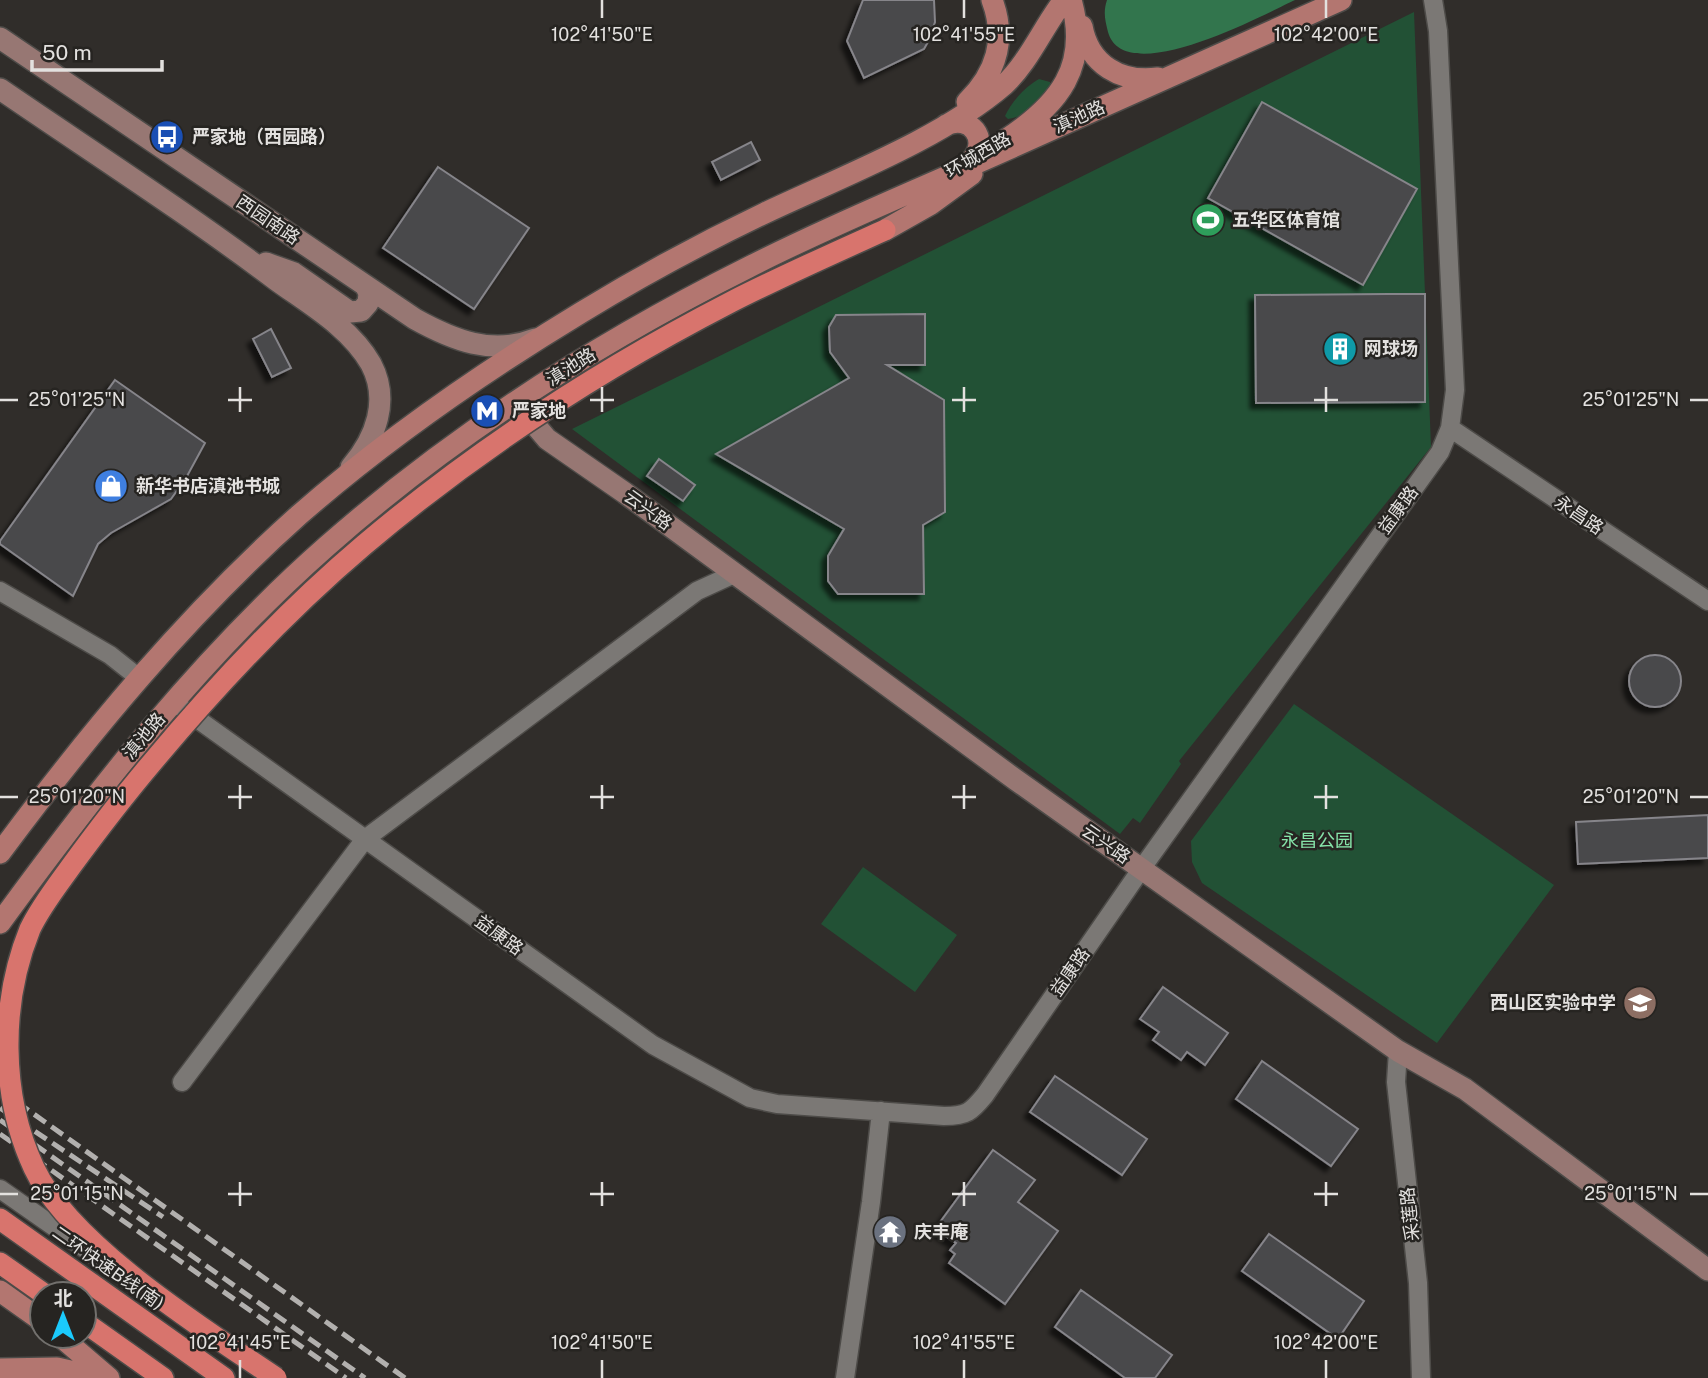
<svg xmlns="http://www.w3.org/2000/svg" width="1708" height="1378" font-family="'Public Sans','Noto Sans SC',sans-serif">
<defs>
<filter id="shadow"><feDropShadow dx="-5.5" dy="5.5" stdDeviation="2" flood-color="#0009"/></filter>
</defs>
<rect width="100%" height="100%" fill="#302d2a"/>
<path fill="#225135" d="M 1414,12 L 1431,447 L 1179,761 L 1181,764 L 1140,823 L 1133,818 L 1120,834 L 572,429 Z
M 1039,79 L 1050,82 C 1051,103 1026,116 1008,119 L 1005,116 C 1011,102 1026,86 1039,79 Z
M 1294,704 L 1554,885 L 1437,1043 L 1202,883 L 1192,862 L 1191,841 Z
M 863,867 L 957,935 L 915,992 L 821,924 Z"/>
<path fill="#32754d" d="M 1107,0 L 1295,0 C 1263,15 1124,90 1108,32 C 1105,20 1103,12 1107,0 Z"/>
<path fill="#49484c" stroke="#86858a" stroke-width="2" filter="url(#shadow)" d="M 863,0 L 934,0 L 935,22 L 929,40 L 924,49 L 864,78 L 847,41 Z
M 1262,102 L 1417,189 L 1363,285 L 1208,198 Z
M 751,142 L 760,160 L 721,180 L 712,162 Z
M 438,167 L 529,228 L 474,309 L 383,248 Z
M 1389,294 L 1425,294 L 1425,402 L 1256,403 L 1255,295 Z
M 925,314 L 925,365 L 887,365 L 944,400 L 945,512 L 923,525 L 924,594 L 838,594 L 828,581 L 828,556 L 844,529 L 716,454 L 849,378 L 830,352 L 829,327 L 836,315 Z
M 271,329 L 291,368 L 272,377 L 253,339 Z
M 115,380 L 205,443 L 186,478 L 171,499 L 111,533 L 98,544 L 73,596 L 0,544 L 0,541 Z
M 659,459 L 695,485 L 683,501 L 647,476 Z
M1629 681a26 26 0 1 1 52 0a26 26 0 1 1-52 0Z
M 1708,815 L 1708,858 L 1578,864 L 1576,822 Z
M 1163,987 L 1228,1033 L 1205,1065 L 1187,1052 L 1181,1060 L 1153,1040 L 1159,1032 L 1140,1019 Z
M 1262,1061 L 1358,1129 L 1331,1166 L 1236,1099 Z
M 1055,1076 L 1147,1139 L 1122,1175 L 1030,1112 Z
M 993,1150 L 1035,1180 L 1018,1202 L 1058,1231 L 1005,1304 L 949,1263 L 955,1254 L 950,1250 L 956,1243 L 935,1229 Z
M 1269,1234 L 1364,1301 L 1338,1339 L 1242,1271 Z
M 1081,1290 L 1172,1355 L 1155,1378 L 1125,1378 L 1055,1327 Z"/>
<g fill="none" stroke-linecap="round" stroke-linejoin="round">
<g stroke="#4d4b48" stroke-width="21">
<path id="street" d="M 1450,428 L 1708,601
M 0,591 L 110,655 L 139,678
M 182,708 L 653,1045 L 750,1098 L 777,1104 L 944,1116 C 967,1116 971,1112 985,1095 L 1142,868 L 1440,452 L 1450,428 L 1455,390 L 1438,31 L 1433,0
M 1398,1051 L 1396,1082 L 1418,1283 L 1421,1378
M 182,1082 L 365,839 L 697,591 L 734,574
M 0,1189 L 103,1261
M 845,1378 L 871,1202 L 881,1111"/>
</g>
<g stroke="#4d4b48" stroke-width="24">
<path id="secondary" d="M 0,38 L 415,319 C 453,340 492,356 535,339
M 0,89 C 92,152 187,213 276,280 C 309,304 350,327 371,364 C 390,400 376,438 351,467
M 266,263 L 294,273 L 350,312 L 361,311 L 368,303 L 369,293 L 366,287
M 519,406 L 547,439 L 625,493 L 1016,780 L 1398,1051 L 1465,1089 L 1708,1270"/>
</g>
<g stroke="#4d4b48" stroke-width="24">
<path id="primary" d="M 1082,26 C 1089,65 1121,83 1158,78
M 967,102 C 996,73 1007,40 992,0
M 946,125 C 970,114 990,139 972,160
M 1005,140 C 1059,105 1090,66 1071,0
M 885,230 L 931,204 L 972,174
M 0,853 C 90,732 186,616 299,515 C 386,439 483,372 582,312 C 641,276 702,243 765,213 C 841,177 941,139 1004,85 C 1029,62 1043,27 1064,0
M 0,923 C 98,789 201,657 327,546 C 453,435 599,342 749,267 C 823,229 901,197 977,163 C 1098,109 1220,54 1341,0
M 0,1291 L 42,1321
M 60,1336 L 109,1378
M 0,1369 L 57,1368 L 101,1378"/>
</g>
<g stroke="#4d4b48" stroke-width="24">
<path id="highway" d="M 0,1219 L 224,1378
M 0,1263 L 44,1294
M 84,1322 L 163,1378"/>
</g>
<use href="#street" stroke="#7b7875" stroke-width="18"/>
<use href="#secondary" stroke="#977773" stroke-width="21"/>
<use href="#primary" stroke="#b37670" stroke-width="21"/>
<use href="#highway" stroke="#d8746d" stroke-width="21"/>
<path stroke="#b2b0ae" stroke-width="5" stroke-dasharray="14 7" stroke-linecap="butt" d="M 0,1090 L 405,1378
M 0,1108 L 163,1217
M 0,1120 L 365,1378
M 0,1134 L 346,1378"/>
<g stroke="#4d4b48" stroke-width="24" stroke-linecap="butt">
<path id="highway-bridge" d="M 276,1378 C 205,1330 70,1245 34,1168 C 0,1095 0,1003 30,929 C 41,906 57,886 72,865 C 97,831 123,797 150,765 C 216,686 286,611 364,545 C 475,451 601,369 731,302 C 782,276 834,253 885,230"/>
</g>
<use href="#highway-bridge" stroke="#d8746d" stroke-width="21"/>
</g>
<path fill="none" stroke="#e3e1df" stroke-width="2.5" d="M 602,0 L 602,18M 964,0 L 964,18M 1326,0 L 1326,18M 240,387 L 240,412M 602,387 L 602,412M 964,387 L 964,412M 1326,387 L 1326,412M 0,400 L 18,400M 228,400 L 252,400M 590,400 L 614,400M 952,400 L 976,400M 1314,400 L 1338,400M 1690,400 L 1708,400M 240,785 L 240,809M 602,785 L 602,809M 964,785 L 964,809M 1326,785 L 1326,809M 0,797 L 18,797M 228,797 L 252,797M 590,797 L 614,797M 952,797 L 976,797M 1314,797 L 1338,797M 1690,797 L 1708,797M 240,1182 L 240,1206M 602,1182 L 602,1206M 964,1182 L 964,1206M 1326,1182 L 1326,1206M 0,1194 L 18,1194M 228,1194 L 252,1194M 590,1194 L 614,1194M 952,1194 L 976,1194M 1314,1194 L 1338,1194M 1690,1194 L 1708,1194M 240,1360 L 240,1378M 602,1360 L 602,1378M 964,1360 L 964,1378M 1326,1360 L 1326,1378"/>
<defs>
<g id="bus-disc" transform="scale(1.75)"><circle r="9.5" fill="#1a4fb4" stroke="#262421"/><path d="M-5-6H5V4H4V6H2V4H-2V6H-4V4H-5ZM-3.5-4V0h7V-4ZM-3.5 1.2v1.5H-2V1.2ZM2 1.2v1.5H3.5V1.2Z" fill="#fff"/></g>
<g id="stadium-disc" transform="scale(1.75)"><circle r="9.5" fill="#2e9e5b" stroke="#262421"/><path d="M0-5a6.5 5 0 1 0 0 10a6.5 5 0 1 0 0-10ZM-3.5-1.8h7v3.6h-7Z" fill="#fff"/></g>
<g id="building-disc" transform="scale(1.75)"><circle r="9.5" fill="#0f9aa8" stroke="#262421"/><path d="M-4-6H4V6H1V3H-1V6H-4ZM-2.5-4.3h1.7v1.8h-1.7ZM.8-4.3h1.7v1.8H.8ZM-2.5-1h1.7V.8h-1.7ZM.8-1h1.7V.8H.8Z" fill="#fff"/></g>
<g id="metro-disc" transform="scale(1.75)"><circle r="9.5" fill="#1a4fb4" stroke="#262421"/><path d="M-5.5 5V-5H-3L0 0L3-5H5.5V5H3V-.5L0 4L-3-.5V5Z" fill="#fff"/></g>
<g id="shop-disc" transform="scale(1.75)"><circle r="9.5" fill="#3f7fe0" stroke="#262421"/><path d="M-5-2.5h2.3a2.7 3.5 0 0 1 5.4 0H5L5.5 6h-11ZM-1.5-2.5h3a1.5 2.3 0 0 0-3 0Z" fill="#fff"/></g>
<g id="school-disc" transform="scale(1.75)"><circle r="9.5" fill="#8d6e63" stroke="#262421"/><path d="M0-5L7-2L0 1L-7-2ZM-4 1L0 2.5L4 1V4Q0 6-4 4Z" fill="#fff"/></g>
<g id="temple-disc" transform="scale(1.75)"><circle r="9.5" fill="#6b7280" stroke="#262421"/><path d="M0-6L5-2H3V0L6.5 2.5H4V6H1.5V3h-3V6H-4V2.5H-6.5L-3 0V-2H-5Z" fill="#fff"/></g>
</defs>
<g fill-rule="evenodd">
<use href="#bus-disc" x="167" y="137"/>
<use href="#stadium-disc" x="1208" y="220"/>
<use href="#building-disc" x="1340" y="349"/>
<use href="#metro-disc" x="487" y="411"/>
<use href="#shop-disc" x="111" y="486"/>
<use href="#school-disc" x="1640" y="1003"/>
<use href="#temple-disc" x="890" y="1232"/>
</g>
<g text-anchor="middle" stroke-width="5" stroke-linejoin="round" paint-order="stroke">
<g font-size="18" fill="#e3e1df" stroke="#262421">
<text transform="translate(1079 117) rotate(-24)" y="6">滇池路</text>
<text transform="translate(978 155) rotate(-30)" y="6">环城西路</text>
<text transform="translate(268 220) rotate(34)" y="6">西园南路</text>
<text transform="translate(571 367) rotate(-32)" y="6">滇池路</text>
<text transform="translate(648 510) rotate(36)" y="6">云兴路</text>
<text transform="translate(1398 510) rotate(-54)" y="6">益康路</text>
<text transform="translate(1579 515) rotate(34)" y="6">永昌路</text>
<text transform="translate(144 736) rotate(-50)" y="6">滇池路</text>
<text transform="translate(1106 844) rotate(35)" y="6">云兴路</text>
<text transform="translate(499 935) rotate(36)" y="6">益康路</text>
<text transform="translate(1070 972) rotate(-55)" y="6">益康路</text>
<text transform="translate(1410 1214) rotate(-96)" y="6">采莲路</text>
<text transform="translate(108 1268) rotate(35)" y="6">二环快速B线(南)</text>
</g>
<g font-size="18" font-weight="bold" fill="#e3e1df" stroke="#262421" text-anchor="start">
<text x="192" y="143">严家地（西园路）</text>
<text x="1232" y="226">五华区体育馆</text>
<text x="1364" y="355">网球场</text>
<text x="512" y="417">严家地</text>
<text x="136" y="492">新华书店滇池书城</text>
<text x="1616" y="1009" text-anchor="end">西山区实验中学</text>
<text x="914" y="1238">庆丰庵</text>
</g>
<g font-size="18" fill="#86e4a9" stroke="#262421">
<text x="1317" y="847">永昌公园</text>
</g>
</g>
<g font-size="18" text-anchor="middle" fill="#e3e1df" stroke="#262421" stroke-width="5" stroke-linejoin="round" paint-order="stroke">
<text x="602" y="41">102°41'50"E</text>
<text x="964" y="41">102°41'55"E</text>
<text x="1326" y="41">102°42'00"E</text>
<text x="77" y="406">25°01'25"N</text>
<text x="1631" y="406">25°01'25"N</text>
<text x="77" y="803">25°01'20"N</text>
<text x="1631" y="803">25°01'20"N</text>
<text x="77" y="1200">25°01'15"N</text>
<text x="1631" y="1200">25°01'15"N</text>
<text x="240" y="1349">102°41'45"E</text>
<text x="602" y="1349">102°41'50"E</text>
<text x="964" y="1349">102°41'55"E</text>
<text x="1326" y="1349">102°42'00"E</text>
</g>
<g transform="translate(63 1315)"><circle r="33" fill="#262421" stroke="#72706d" stroke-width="2"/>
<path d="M0-5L12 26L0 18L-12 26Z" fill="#1bcafc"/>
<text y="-10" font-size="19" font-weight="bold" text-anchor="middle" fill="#e3e1df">北</text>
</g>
<path d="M32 60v10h130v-10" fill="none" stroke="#e3e1df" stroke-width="3.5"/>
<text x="42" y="60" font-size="21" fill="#e3e1df" stroke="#262421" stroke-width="5" paint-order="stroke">50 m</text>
</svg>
